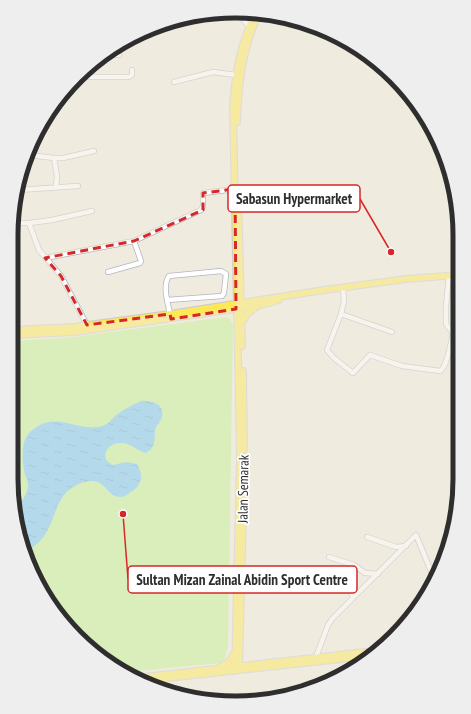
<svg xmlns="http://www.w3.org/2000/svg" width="471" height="714" font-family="'PT Sans Narrow',sans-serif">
<defs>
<pattern id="water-ripples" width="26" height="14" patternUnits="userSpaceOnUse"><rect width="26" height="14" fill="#6bc3fa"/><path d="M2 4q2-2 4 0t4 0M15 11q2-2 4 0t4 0" fill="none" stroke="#589fcb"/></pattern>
</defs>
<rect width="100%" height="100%" fill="#f0ebdf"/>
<path fill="#bff293" d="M 225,317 L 229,318 L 233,325 L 228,647 L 225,658 L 222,663 L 126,672 L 99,656 L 49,603 L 23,550 L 11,479 L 12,341 L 73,337 Z"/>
<path fill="url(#water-ripples)" d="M 141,401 C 151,400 165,404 162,417 C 161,422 155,426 155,431 C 154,441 156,447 146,453 C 137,451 130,442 120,443 C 107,443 98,459 113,465 L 126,462 L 137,464 C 144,476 142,485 131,492 C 127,495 124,497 120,497 C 104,496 106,473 79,484 C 55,495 58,513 46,533 C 41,542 33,547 24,554 L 16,508 C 21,504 29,491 28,484 C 28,481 26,478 25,475 C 22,463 20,441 30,432 C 54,410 73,430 97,427 C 110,426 110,419 119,413 C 126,408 133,405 141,401 Z"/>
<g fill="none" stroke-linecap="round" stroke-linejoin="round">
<g stroke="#b3b4c2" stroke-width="6">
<path id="minor" d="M 243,14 L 244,21 L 249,26
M 109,55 L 119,55
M 80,77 L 129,77 L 132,75 L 132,70
M 174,82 L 213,72 L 236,75
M 29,155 L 54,158
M 56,187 L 57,176 L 54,158 L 63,158 L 94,151
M 18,190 L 78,186
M 13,223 L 29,223 L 39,250 L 61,276 L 87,325
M 29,223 L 52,220 L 92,211
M 45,258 L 134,241 L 201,210 L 203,206 L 203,193 L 235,189
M 108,272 L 140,263 L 141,261 L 134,241
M 343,288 L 344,301 L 341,314 L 327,350 L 334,358 L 353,373 L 370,355 L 402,366 L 440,371 C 447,367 451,342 453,333 L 446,324 L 446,306 L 449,275
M 167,300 L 222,296 L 224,293 L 226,274 L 221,271 L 169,276 C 162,286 168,303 170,314 L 170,316
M 341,314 L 392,332
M 367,537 L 396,547 L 406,546
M 329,557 L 354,565 L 365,573 L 378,574
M 335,577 L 347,588 L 354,597
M 316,657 L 328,625 L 333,618 L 416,535 L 435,581"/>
</g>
<g stroke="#cdcdcd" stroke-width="8">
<path id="major" d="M 237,122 C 238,86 242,49 258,16
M 238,191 L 242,346
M 243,321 L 247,314 L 256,307
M 12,330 L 73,327 L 170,314 L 324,290 L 406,279 L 459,275
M 12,335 L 75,332 L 258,306 L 279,300
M 243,371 L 244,450
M 220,667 L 230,661 L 234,653
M 239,670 L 244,467
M 235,671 L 240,459 L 233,106 C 235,75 240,44 254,16
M 135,678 L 374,651
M 141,681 L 368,656"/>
</g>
<use href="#minor" stroke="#fff" stroke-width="4.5"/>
<use href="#major" stroke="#fde957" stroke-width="5.5"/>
</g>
<path d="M0 0H471V714H0ZM 235,189 L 236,309 L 171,319 L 170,314 L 87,325 L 61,276 L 45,258 L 134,241 L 203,210 L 203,193 Z" fill="#f0ebdf" fill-opacity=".55" fill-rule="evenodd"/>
<path fill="none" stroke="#d62828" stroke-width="3" stroke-dasharray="8 5" stroke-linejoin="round" d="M 235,189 L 236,309 L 171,319 L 170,314 L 87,325 L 61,276 L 45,258 L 134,241 L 203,210 L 203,193 Z"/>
<g text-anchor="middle" stroke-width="3.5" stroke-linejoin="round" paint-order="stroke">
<g font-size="14" fill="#2e2e2e" stroke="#fff">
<text transform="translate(243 489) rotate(-89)" y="5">Jalan Semarak</text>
</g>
</g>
<path d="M0 0H471V714H0ZM235 18H236A217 217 0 0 1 453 235V479A217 217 0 0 1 236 696H235A217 217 0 0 1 18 479V235A217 217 0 0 1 235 18Z" fill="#eee" fill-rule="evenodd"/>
<path fill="none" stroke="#2e2e2e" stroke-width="5" d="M235 18H236A217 217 0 0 1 453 235V479A217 217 0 0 1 236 696H235A217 217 0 0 1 18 479V235A217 217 0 0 1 235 18Z"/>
<path fill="none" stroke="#d62828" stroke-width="1.5" d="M391 252L360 199M123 514L128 579"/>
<g fill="#d62828" stroke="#fff" stroke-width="1.5">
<circle cx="391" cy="252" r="4"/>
<circle cx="123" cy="514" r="4"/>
</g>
<g fill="#fff" stroke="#d62828" stroke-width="1.5">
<rect x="228" y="185" width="132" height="27" rx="4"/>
<rect x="128" y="566" width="229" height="27" rx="4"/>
</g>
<g font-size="15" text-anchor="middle" font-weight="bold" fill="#2e2e2e">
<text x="294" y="204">Sabasun Hypermarket</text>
<text x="242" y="585">Sultan Mizan Zainal Abidin Sport Centre</text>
</g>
</svg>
